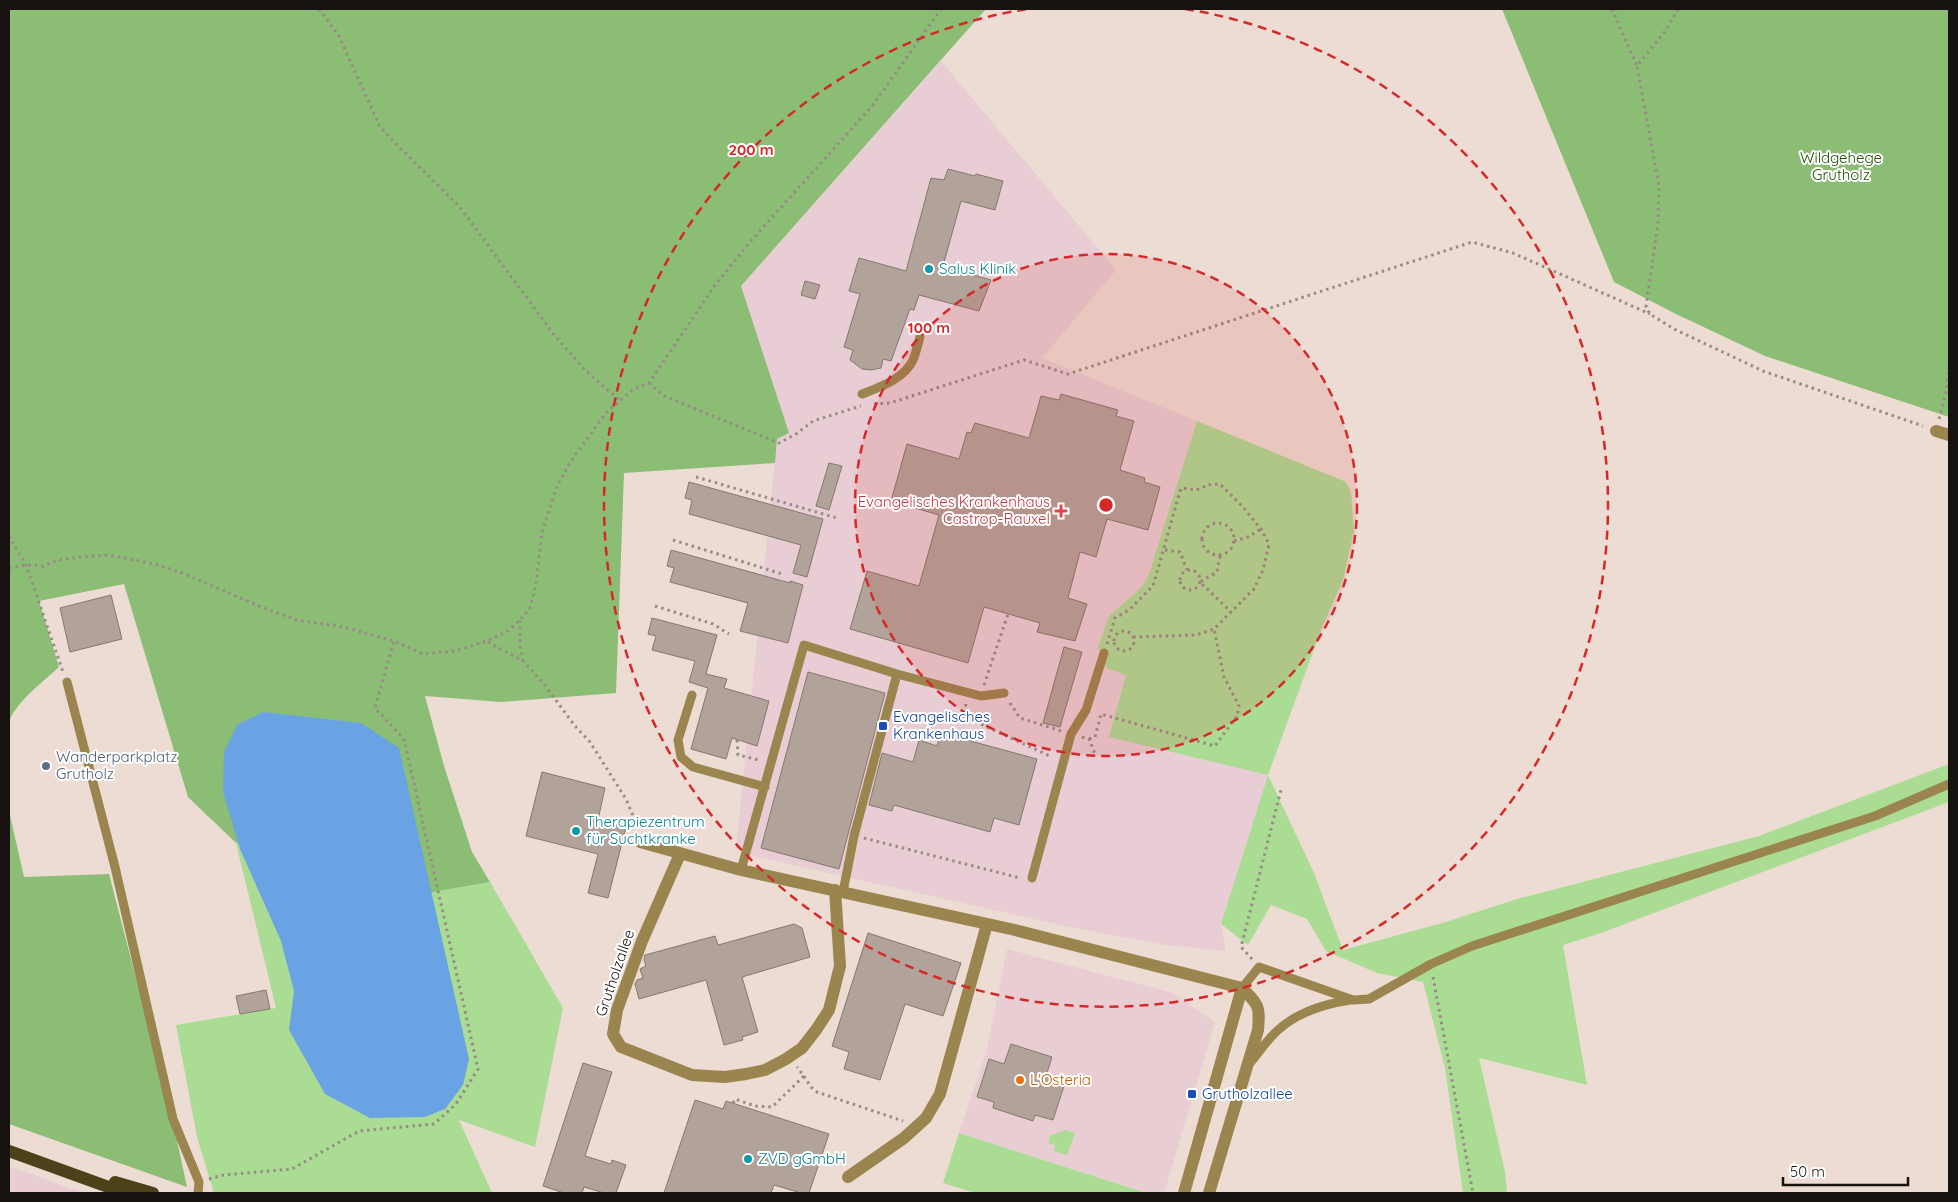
<svg xmlns="http://www.w3.org/2000/svg" width="1958" height="1202" font-family="Quicksand,sans-serif">
<rect width="100%" height="100%" fill="#ecdcd3"/>
<path fill="#e8ced2" d="M 1007,949 L 1173,993 L 1215,1022 L 1164,1193 L 1146,1193 L 959,1133 L 986,1053 Z
M 9,1166 L 83,1193 L 9,1193 Z"/>
<path fill="#e8ced4" d="M 941,61 L 1116,270 L 1042,358 L 1346,482 L 1351,492 L 1354,531 L 1343,580 L 1321,630 L 1268,775 L 1221,924 L 1226,951 L 1165,945 L 1069,927 L 757,857 L 736,849 L 777,439 L 789,433 L 741,286 Z"/>
<path fill="#aadc94" d="M 1197,421 L 1346,482 L 1351,492 L 1354,531 L 1343,580 L 1321,630 L 1268,775 L 1314,873 L 1343,950 L 1446,922 L 1517,899 L 1759,836 L 1949,764 L 1949,802 L 1598,934 L 1563,945 L 1587,1085 L 1479,1058 L 1505,1172 L 1507,1193 L 1463,1193 L 1445,1068 L 1423,982 L 1377,973 L 1326,951 L 1307,919 L 1271,905 L 1248,945 L 1221,924 L 1268,775 L 1109,737 L 1126,675 L 1106,668 L 1098,647 L 1109,616 L 1142,587 L 1149,574 Z
M 374,792 L 416,895 L 490,882 L 563,1008 L 535,1147 L 459,1120 L 492,1193 L 214,1193 L 197,1137 L 176,1025 L 276,1008 L 236,843 Z
M 1065,1130 L 1075,1133 L 1067,1155 L 1054,1151 L 1055,1145 L 1048,1143 L 1050,1136 Z
M 959,1133 L 1146,1193 L 975,1193 L 943,1183 Z"/>
<path fill="#8bbd75" d="M 9,9 L 986,9 L 741,286 L 789,433 L 777,439 L 775,463 L 624,473 L 616,693 L 501,702 L 425,696 L 444,766 L 472,852 L 490,882 L 416,895 L 374,792 L 236,843 L 188,797 L 124,584 L 39,601 L 59,667 C 42,683 19,699 9,721 Z
M 1502,9 L 1949,9 L 1949,417 L 1765,356 L 1676,314 L 1614,282 Z
M 9,811 L 24,877 L 109,874 L 173,1122 L 187,1187 L 9,1124 Z"/>
<path fill="#6aa3e4" d="M 263,712 L 361,723 L 399,748 L 469,1059 L 463,1085 L 445,1109 L 425,1117 L 370,1118 L 325,1094 L 289,1030 L 294,991 L 281,941 L 240,849 L 223,792 L 224,752 L 237,725 Z"/>
<path fill="#b2a39a" stroke="#85776f" d="M 948,169 L 975,176 L 976,174 L 1003,181 L 995,210 L 961,201 L 943,266 L 991,280 L 979,311 L 919,295 L 914,310 L 910,309 L 891,361 L 883,359 L 881,368 L 871,370 L 862,369 L 850,360 L 853,350 L 844,347 L 860,294 L 849,291 L 859,258 L 906,271 L 931,178 L 944,180 Z
M 805,281 L 820,285 L 815,299 L 801,295 Z
M 1061,394 L 1118,410 L 1116,416 L 1134,421 L 1120,470 L 1145,478 L 1144,482 L 1160,487 L 1148,530 L 1107,519 L 1096,557 L 1080,552 L 1068,598 L 1087,604 L 1075,641 L 1037,632 L 1040,623 L 984,607 L 968,663 L 850,629 L 867,571 L 919,586 L 939,515 L 891,501 L 907,444 L 959,459 L 967,432 L 971,433 L 975,423 L 1029,438 L 1041,396 L 1059,400 Z
M 829,463 L 842,466 L 829,510 L 816,506 Z
M 689,482 L 823,519 L 807,577 L 793,573 L 801,545 L 689,514 L 692,500 L 685,498 Z
M 671,550 L 790,583 L 790,581 L 803,585 L 788,643 L 740,631 L 748,603 L 670,582 L 674,568 L 667,566 Z
M 111,595 L 122,639 L 70,652 L 60,608 Z
M 652,618 L 717,635 L 706,674 L 727,679 L 724,688 L 769,701 L 757,746 L 732,738 L 726,759 L 691,749 L 708,688 L 689,682 L 695,661 L 652,650 L 656,636 L 648,634 Z
M 1064,647 L 1082,652 L 1060,727 L 1043,723 Z
M 808,672 L 885,693 L 839,869 L 761,848 Z
M 941,733 L 1037,759 L 1019,825 L 994,818 L 990,832 L 894,805 L 892,811 L 869,805 L 882,753 L 913,762 L 919,740 L 937,746 Z
M 542,772 L 605,788 L 598,820 L 626,827 L 608,898 L 588,893 L 598,854 L 526,836 Z
M 794,924 L 802,928 L 810,957 L 742,977 L 758,1032 L 742,1037 L 743,1040 L 724,1045 L 706,980 L 639,999 L 635,984 L 637,980 L 643,978 L 640,969 L 646,966 L 644,960 L 645,955 L 715,936 L 718,945 Z
M 868,933 L 961,963 L 943,1016 L 905,1004 L 880,1080 L 844,1069 L 849,1052 L 832,1046 Z
M 266,990 L 270,1009 L 240,1014 L 236,996 Z
M 1011,1044 L 1052,1057 L 1046,1076 L 1065,1083 L 1053,1120 L 1035,1115 L 1033,1121 L 993,1108 L 994,1102 L 977,1097 L 989,1059 L 1004,1064 Z
M 583,1063 L 612,1072 L 585,1156 L 611,1164 L 612,1160 L 626,1165 L 616,1193 L 604,1193 L 584,1187 L 582,1193 L 564,1193 L 543,1186 Z
M 695,1100 L 723,1109 L 726,1101 L 829,1134 L 809,1193 L 801,1193 L 774,1185 L 771,1193 L 664,1193 Z"/>
<g fill="none" stroke-linecap="round" stroke-linejoin="round">
<path stroke="#978b85" stroke-width="3" stroke-dasharray="2.5 4" stroke-linecap="butt" d="M 319,9 L 339,36 L 379,125 L 393,141 L 459,206 L 555,336 L 585,370 L 619,400
M 1612,9 L 1637,66
M 1678,9 L 1666,30 L 1637,66 L 1659,186 L 1658,223 L 1646,307 L 1650,314 L 1674,329 L 1763,371 L 1923,426
M 649,383 L 664,396 L 779,443 L 796,434 L 813,421 L 861,406
M 874,404 L 890,403 L 1024,360 L 1068,374 L 1472,242 L 1513,253 L 1650,314
M 1939,419 L 1946,393 L 1949,366
M 696,477 L 837,518
M1202 539a16 16 0 1 1 32 0a16 16 0 1 1-32 0Z
M 9,536 L 26,565 L 63,672
M 673,540 L 782,574
M 1234,541 L 1248,537 L 1261,529
M 1165,550 L 1180,552 L 1187,570
M 1220,556 L 1217,572 L 1200,582 L 1231,612
M 9,568 L 26,565 L 43,566 L 58,560 L 81,557 L 109,555 L 155,564 L 182,573 L 266,609 L 297,620 L 339,626 L 394,641 L 423,654 L 455,651 L 487,641 L 508,631 L 520,620 L 530,608 L 536,585 L 542,532 L 557,486 L 571,461 L 606,413 L 632,390 L 649,383 L 715,285 L 749,243 L 873,105 L 941,9
M1180 580a10 10 0 1 1 20 0a10 10 0 1 1-20 0Z
M 655,606 L 713,624 L 729,634
M 520,620 L 520,644 L 523,661
M1114 641a10 10 0 1 1 20 0a10 10 0 1 1-20 0Z
M 488,642 L 523,661 L 544,684 L 575,726 L 590,742 L 626,799 L 639,830
M 1107,644 L 1115,618 L 1129,610 L 1153,586 L 1181,488 C 1191,489 1199,492 1206,485 L 1220,484 L 1242,506 L 1261,529 L 1269,544 L 1263,570 L 1254,589 L 1214,629 L 1196,635 L 1134,637
M 984,685 L 1008,614
M 1010,703 L 1020,718 L 1061,731
M 966,704 L 963,716 L 1052,757
M 1082,737 L 1089,739 L 1095,754
M 1089,739 L 1095,737 L 1101,714 L 1215,746 L 1237,716 L 1239,706 L 1224,677 L 1214,629
M 737,740 L 738,755 L 759,760
M 864,838 L 1020,878
M 1252,959 L 1241,947 L 1281,790
M 1433,977 L 1473,1193
M 804,1076 L 811,1087 L 817,1092 L 903,1121
M 733,1103 L 735,1099 L 755,1106 L 772,1107 L 804,1076 L 797,1067
M 209,1179 L 223,1175 L 292,1169 L 359,1131 L 434,1124 L 456,1104 L 478,1069 L 404,739 L 375,708 L 394,641"/>
<path stroke="#9b854e" stroke-width="9" d="M 862,394 C 880,387 904,379 913,360 C 916,353 918,344 920,337
M 897,674 L 981,696 L 1004,693
M 67,682 L 115,867 L 173,1119 L 199,1182 L 198,1193
M 692,695 L 678,740 L 681,757 L 693,767 L 765,787
M 741,870 L 804,645 L 897,674 L 854,836 L 843,892
M 1032,878 L 1071,734 L 1086,710 L 1104,653
M 1242,988 L 1259,967 L 1353,1000 L 1369,999 L 1431,964 L 1472,946 L 1875,816 L 1949,784
M 1250,1063 C 1259,1052 1268,1039 1278,1030 C 1298,1012 1324,1004 1350,1000"/>
<path stroke="#9b854e" stroke-width="12" d="M 1936,431 L 1949,435
M 640,842 L 741,870 L 1015,930 L 1242,988 C 1259,1005 1260,1006 1258,1030 L 1209,1193
M 680,854 L 642,941 L 617,1010 L 613,1034 L 621,1047 L 692,1075 L 725,1077 L 746,1074 L 765,1070 L 786,1059 L 802,1048 L 816,1030 L 829,1010 L 840,966 L 835,890
M 848,1177 L 904,1138 L 926,1118 L 940,1094 L 987,924
M 1184,1193 L 1242,988"/>
<path stroke="#4e4019" stroke-width="12" d="M 9,1151 L 125,1193
M 115,1182 L 153,1193"/>
</g>
<circle cx="1106" cy="505" r="251" fill="#d62828" fill-opacity=".12"/>
<g fill="none" stroke="#d62828" stroke-width="2.5" stroke-dasharray="9 6">
<circle cx="1106" cy="505" r="251"/>
<path d="M1185 9A502 502 0 1 1 1027 9"/>
</g>
<g fill="#0f9aa8" stroke="#fff" stroke-width="2">
<circle cx="929" cy="269" r="5"/>
<circle cx="576" cy="831" r="5"/>
<circle cx="748" cy="1159" r="5"/>
</g>
<path fill="#e0444e" stroke="#fff" stroke-width="2" d="M1058.5 503.5h5v5h5v5h-5v5h-5v-5h-5v-5h5z"/>
<g fill="#1a4fb4" stroke="#fff" stroke-width="2">
<rect x="878" y="721" width="10" height="10" rx="2.5"/>
<rect x="1187" y="1089" width="10" height="10" rx="2.5"/>
</g>
<circle fill="#5c6f8a" stroke="#fff" stroke-width="2" cx="46" cy="766" r="5"/>
<circle fill="#e8710a" stroke="#fff" stroke-width="2" cx="1020" cy="1080" r="5"/>
<g text-anchor="middle" stroke-width="4" stroke-linejoin="round" paint-order="stroke">
<g font-size="15" fill="#204d00" stroke="#fff">
<text x="1841" y="163">Wildgehege<tspan x="1841" dy="17">Grutholz</tspan></text>
</g>
<g font-size="15" fill="#0d838f" stroke="#fff" text-anchor="start">
<text x="939" y="274">Salus Klinik</text>
<text x="586" y="827">Therapiezentrum<tspan x="586" dy="17">für Suchtkranke</tspan></text>
<text x="758" y="1164">ZVD gGmbH</text>
</g>
<g font-size="15" fill="#be3a42" stroke="#fff" text-anchor="end">
<text x="1050" y="507">Evangelisches Krankenhaus<tspan x="1050" dy="17">Castrop-Rauxel</tspan></text>
</g>
<g font-size="15" fill="#164399" stroke="#fff" text-anchor="start">
<text x="893" y="722">Evangelisches<tspan x="893" dy="17">Krankenhaus</tspan></text>
<text x="1202" y="1099">Grutholzallee</text>
</g>
<g font-size="15" fill="#4e5e75" stroke="#fff" text-anchor="start">
<text x="56" y="762">Wanderparkplatz<tspan x="56" dy="17">Grutholz</tspan></text>
</g>
<g font-size="15" fill="#17120f" stroke="#fff">
<text transform="translate(615 973) rotate(-71)" y="5">Grutholzallee</text>
</g>
<g font-size="15" fill="#c56008" stroke="#fff" text-anchor="start">
<text x="1030" y="1085">L'Osteria</text>
</g>
</g>
<circle cx="1106" cy="505" r="8" fill="#d62828" stroke="#fff" stroke-width="2.5"/>
<g font-size="15" text-anchor="middle" font-weight="bold" fill="#d62828" stroke="#fff" stroke-width="4" stroke-linejoin="round" paint-order="stroke">
<text x="751" y="155">200 m</text>
<text x="929" y="333">100 m</text>
</g>
<rect width="1958" height="1202" fill="none" stroke="#17120f" stroke-width="20"/>
<path d="M1783 1177v8h125v-8" fill="none" stroke="#17120f" stroke-width="2.5"/>
<text x="1790" y="1177" font-size="15" fill="#17120f" stroke="#ffffff" stroke-width="4" paint-order="stroke">50 m</text>
</svg>
